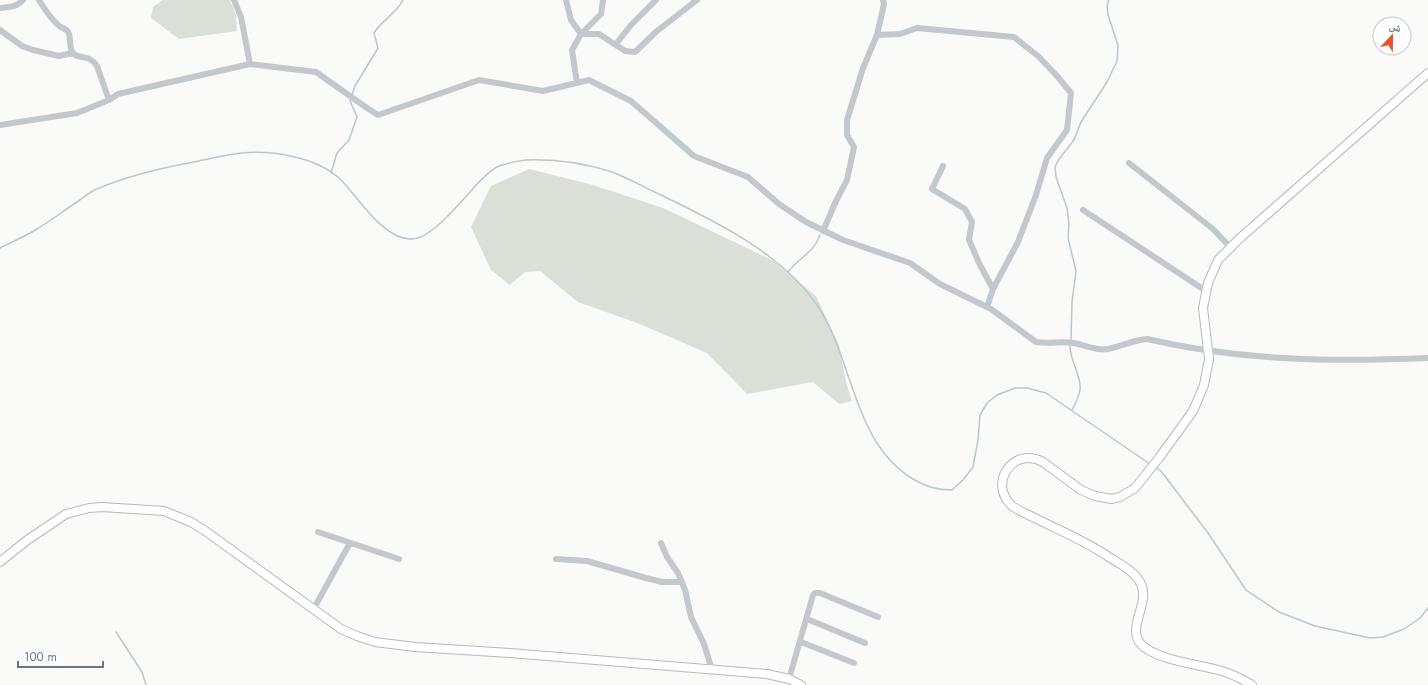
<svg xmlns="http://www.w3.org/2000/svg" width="1428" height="685" font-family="Jost,'Noto Naskh Arabic',sans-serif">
<rect width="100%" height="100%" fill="#fafaf8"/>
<path fill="#dadfd7" d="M 163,0 L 230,0 L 236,15 L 237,31 L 179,39 L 151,18 L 153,7 Z
M 529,169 L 593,185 L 663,208 L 772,260 L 816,296 L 839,345 L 846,382 L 852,401 L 839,404 L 813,382 L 747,394 L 707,353 L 640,324 L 578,302 L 540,271 L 525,272 L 510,285 L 491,270 L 471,227 L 491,186 Z"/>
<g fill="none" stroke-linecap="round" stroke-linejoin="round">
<path stroke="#bbc7cb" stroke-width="1.5" d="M 352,95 L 355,86 L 378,48 L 374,33 C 381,21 396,14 403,0
M 331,173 L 337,153 L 349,140 L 357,117 L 350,101 L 351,99
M 0,248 C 12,242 26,236 37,229 C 51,221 63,211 77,202 C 83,198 89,192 97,189 C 127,176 161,168 194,162 C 209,159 225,155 241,153 C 272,150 318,157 341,180 C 359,198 384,241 413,239 C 434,237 464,198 479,182 C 484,177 491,170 497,167 C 505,163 518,161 526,160 C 553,159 583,163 609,171 C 627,177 645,188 663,196 C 717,222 782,254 817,305 C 854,359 852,442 913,479 C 927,487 937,490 952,490 L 963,480 L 973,467 L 978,440 L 980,415 L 987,403 L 997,395 L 1015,388 L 1027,388 L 1046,393 L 1150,464
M 788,272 C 800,256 813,254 820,235
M 1071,340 L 1072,302 L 1076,271 L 1068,238 L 1069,224 L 1067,208 L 1056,177 L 1055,167 L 1059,159 L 1074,140 L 1081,122 L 1107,82 L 1117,61 L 1118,45 L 1108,15 L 1107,6 L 1109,0
M 1070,344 C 1069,361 1082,375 1080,390 C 1079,397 1075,404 1072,410
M 1155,467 L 1161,471 L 1208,533 L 1246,590 L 1279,612 L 1315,626 L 1370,638 L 1383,637 L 1404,629 L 1420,618 L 1428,608
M 116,632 L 142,672 L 146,685"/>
<g stroke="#b3babf" stroke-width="10">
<path id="secondary" d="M 0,562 L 26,541 L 66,514 L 89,508 L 102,507 L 164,511 L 191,522 L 204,530 L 341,629 L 357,636 L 375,642 L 415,647 L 510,653 L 767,674 L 789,679 L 801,685
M 1252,685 C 1243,680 1235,675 1225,672 C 1201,664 1164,662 1144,647 C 1123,631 1151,604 1141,584 C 1136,572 1120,564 1109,557 C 1087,542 1061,531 1037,519 C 1029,515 1019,511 1012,506 C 1002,497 999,483 1006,471 C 1015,457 1030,455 1043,462 L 1081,490 L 1095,496 L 1111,499 L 1120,497 L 1135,488 L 1159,458 L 1193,411 L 1204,385 L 1209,359 L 1203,308 L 1208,283 L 1218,260 L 1239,239 L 1428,73"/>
</g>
<path stroke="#c3c8cc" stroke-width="6" d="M 39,0 C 44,8 50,18 58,25 C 61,28 66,28 68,32 C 72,38 68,47 73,53 C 79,60 88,53 97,66 L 109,100
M 234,0 L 241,17 L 250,64
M 566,0 L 571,20 L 581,34 L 599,34 L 625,51 L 635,52 L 657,31 L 697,0
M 0,8 C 9,7 17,7 23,0
M 0,30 L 22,46 L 33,50 L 59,56 L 73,53
M 877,35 L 900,34 L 917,28 L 1014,37 L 1038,56 L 1058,77 L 1071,93 L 1067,130 L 1047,158 L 1036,195 L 1018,242 L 993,289 L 987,307
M 616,44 L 631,25 L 656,0
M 577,83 L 572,50 L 581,34 L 601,14 L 603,0
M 0,125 L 77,113 L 109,100 L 118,94 L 250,64 L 316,72 L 367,108 L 378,115 L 479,80 L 543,91 L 589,80 L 631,101 L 694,156 L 748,177 L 779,204 L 806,222 L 843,240 L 910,263 L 940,284 L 991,309 L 1036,342 C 1049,344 1061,341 1074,343 C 1085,345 1096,351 1108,349 C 1121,346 1134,340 1147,339 C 1240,361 1334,362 1428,358
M 1129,163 L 1213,229 L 1230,247
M 943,166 L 932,189 L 965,209 L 972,222 L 969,240 L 980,265 L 993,289
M 1083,210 L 1206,291
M 823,231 L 836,201 L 847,180 L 854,147 L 847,135 L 847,120 L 863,68 L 877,35 L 884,4 L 883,0
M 318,532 L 399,559
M 661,543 L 667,557 L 678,573 L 685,590 L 691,617 L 704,644 L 712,670
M 556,559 L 587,561 L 646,578 L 662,582 L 682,582
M 313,610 L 350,543
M 807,619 L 865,643
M 801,642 L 854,663
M 789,679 L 813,595 L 815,593 L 820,593 L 878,617"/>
<use href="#secondary" stroke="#fff" stroke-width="8"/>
</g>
<g transform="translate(1392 36) rotate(22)"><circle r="19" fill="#ffffff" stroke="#c1c8cd"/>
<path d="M0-3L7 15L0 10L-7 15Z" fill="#e4572e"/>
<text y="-6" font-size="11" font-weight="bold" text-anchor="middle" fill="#657683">ش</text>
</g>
<path d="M18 661v6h85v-6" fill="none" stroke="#657683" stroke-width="2"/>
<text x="24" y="661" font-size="12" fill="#657683" stroke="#ffffff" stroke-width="3" paint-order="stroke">100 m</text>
</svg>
